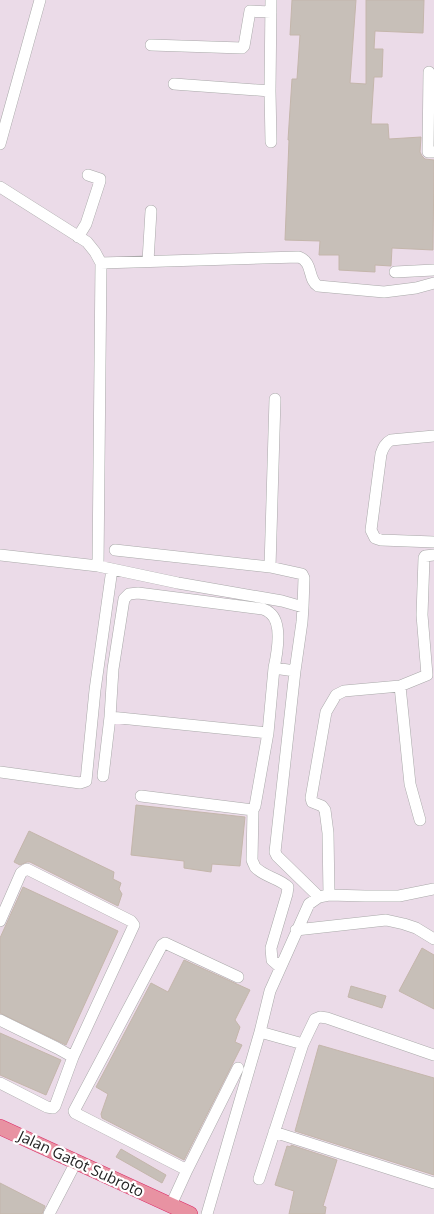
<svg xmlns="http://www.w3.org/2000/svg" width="434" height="1214" font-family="'Open Sans',sans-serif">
<rect width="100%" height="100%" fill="#f2efe9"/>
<path fill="#ebdbe8" d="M 0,0 L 434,0 L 434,1214 L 0,1214 Z"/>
<path fill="#c7bfb8" stroke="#c4b6ab" d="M 292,0 L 356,0 L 350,83 L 366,84 L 366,0 L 424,0 L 423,33 L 375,31 L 374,49 L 383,49 L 382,77 L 374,77 L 371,124 L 388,124 L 389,139 L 421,137 L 420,152 L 422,156 L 425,159 L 434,160 L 433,250 L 392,248 L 391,266 L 375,265 L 375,272 L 339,270 L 339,255 L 319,255 L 320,241 L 285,240 L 289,140 L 288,140 L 292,79 L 297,79 L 300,35 L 290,35 Z
M 136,805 L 245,817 L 240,866 L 212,864 L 211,872 L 184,868 L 184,861 L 131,855 Z
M 29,831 L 114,872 L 113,879 L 121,883 L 119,889 L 122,894 L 118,906 L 30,862 L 27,862 L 20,865 L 14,862 Z
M 23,887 L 118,931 L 66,1045 L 0,1013 L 0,938 Z
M 422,948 L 434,955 L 434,1009 L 399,991 Z
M 184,960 L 250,990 L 235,1020 L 240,1027 L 235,1042 L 242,1045 L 184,1160 L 102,1118 L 101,1114 L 108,1094 L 96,1087 L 151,983 L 168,992 Z
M 351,986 L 386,996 L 382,1008 L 348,997 Z
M 0,1033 L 61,1060 L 46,1095 L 0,1075 Z
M 319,1045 L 434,1078 L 434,1175 L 295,1131 Z
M 291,1145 L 337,1160 L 323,1206 L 326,1207 L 325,1214 L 289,1214 L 294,1191 L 275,1185 L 287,1146 L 291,1147 Z
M 121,1149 L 166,1175 L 162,1183 L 116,1157 Z
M 0,1183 L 45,1206 L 42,1214 L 0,1214 Z"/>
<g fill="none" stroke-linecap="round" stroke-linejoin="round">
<g stroke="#a9a9a9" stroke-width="12">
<path id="minor" d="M 271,0 L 270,91 L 271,142
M 151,45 L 242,48 L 244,46 L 250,11 L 271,12
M 429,72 L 428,152 L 434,152
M 174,84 L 270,91
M 0,144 L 40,0
M 0,187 L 87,242 L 95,252 L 101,263 L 98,566
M 78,237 L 86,224 L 100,181 L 100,179 L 88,175
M 148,261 L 151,211
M 101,263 L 299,257 C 314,263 307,279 318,286 L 384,292 L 416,288 L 434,283
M 395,272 L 434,270
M 434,436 L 391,440 C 385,443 383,448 381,454 L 371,530 L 375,538 L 381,540 L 434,542
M 115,550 L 270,567 L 302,574 L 304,578 L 303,607
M 0,555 L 98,566 L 178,583 L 282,601 L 303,607 L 302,622 L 295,671 L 275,852 L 277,856 L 319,897
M 270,567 L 275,399
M 400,686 L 410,784 L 420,820
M 268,733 L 110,717 L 113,669 L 124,599 L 129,594 L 138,593 L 263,609 C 266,610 268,611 270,613 C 283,623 277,654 274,668
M 0,772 L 80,783 L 86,781 L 95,690 L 112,569
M 103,776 L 110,717
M 141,796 L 253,810 L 255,806 L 268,733 L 274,668 L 295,671
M 253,810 L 252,860 C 252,861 255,866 255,867 C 264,877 279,878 288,887 L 287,894 L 271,948 L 272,960 L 280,967
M 329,895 L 328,833 L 325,810 L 322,806 L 312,802 L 311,798 L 326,712 L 336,695 L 344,691 L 400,686 L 427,675 L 422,615 L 424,558 L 425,556 L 434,555
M 0,921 L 21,873 L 25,870 L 27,869 L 131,921 L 134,925 L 73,1057 L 55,1106 L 53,1108 L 47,1107 L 0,1083
M 296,930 L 386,920 L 404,924 L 416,928 L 434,939
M 0,1020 L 57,1048 L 73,1057
M 260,1032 L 303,1044
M 274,1132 L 434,1183
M 187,1170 L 75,1113 L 74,1111 L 162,945 L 165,943 L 238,977
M 259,1179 L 303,1044 L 315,1019 L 320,1017 L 327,1018 L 434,1055
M 171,1205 L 187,1170 L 238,1068
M 49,1214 L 76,1162
M 207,1214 L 260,1032 L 270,991 L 309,904 L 319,897 L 329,895 L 365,896 L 399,896 L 434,889"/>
</g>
<g stroke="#dc2a67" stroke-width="16">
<path id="highway" d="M 0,1127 L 190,1214"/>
</g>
<use href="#minor" stroke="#fff" stroke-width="11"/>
<use href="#highway" stroke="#e892a2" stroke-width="15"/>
</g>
<g text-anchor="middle" stroke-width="4.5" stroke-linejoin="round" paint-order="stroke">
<g font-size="15" fill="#222" stroke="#fff">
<text transform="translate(81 1164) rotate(25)" y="5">Jalan Gatot Subroto</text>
</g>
</g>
</svg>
